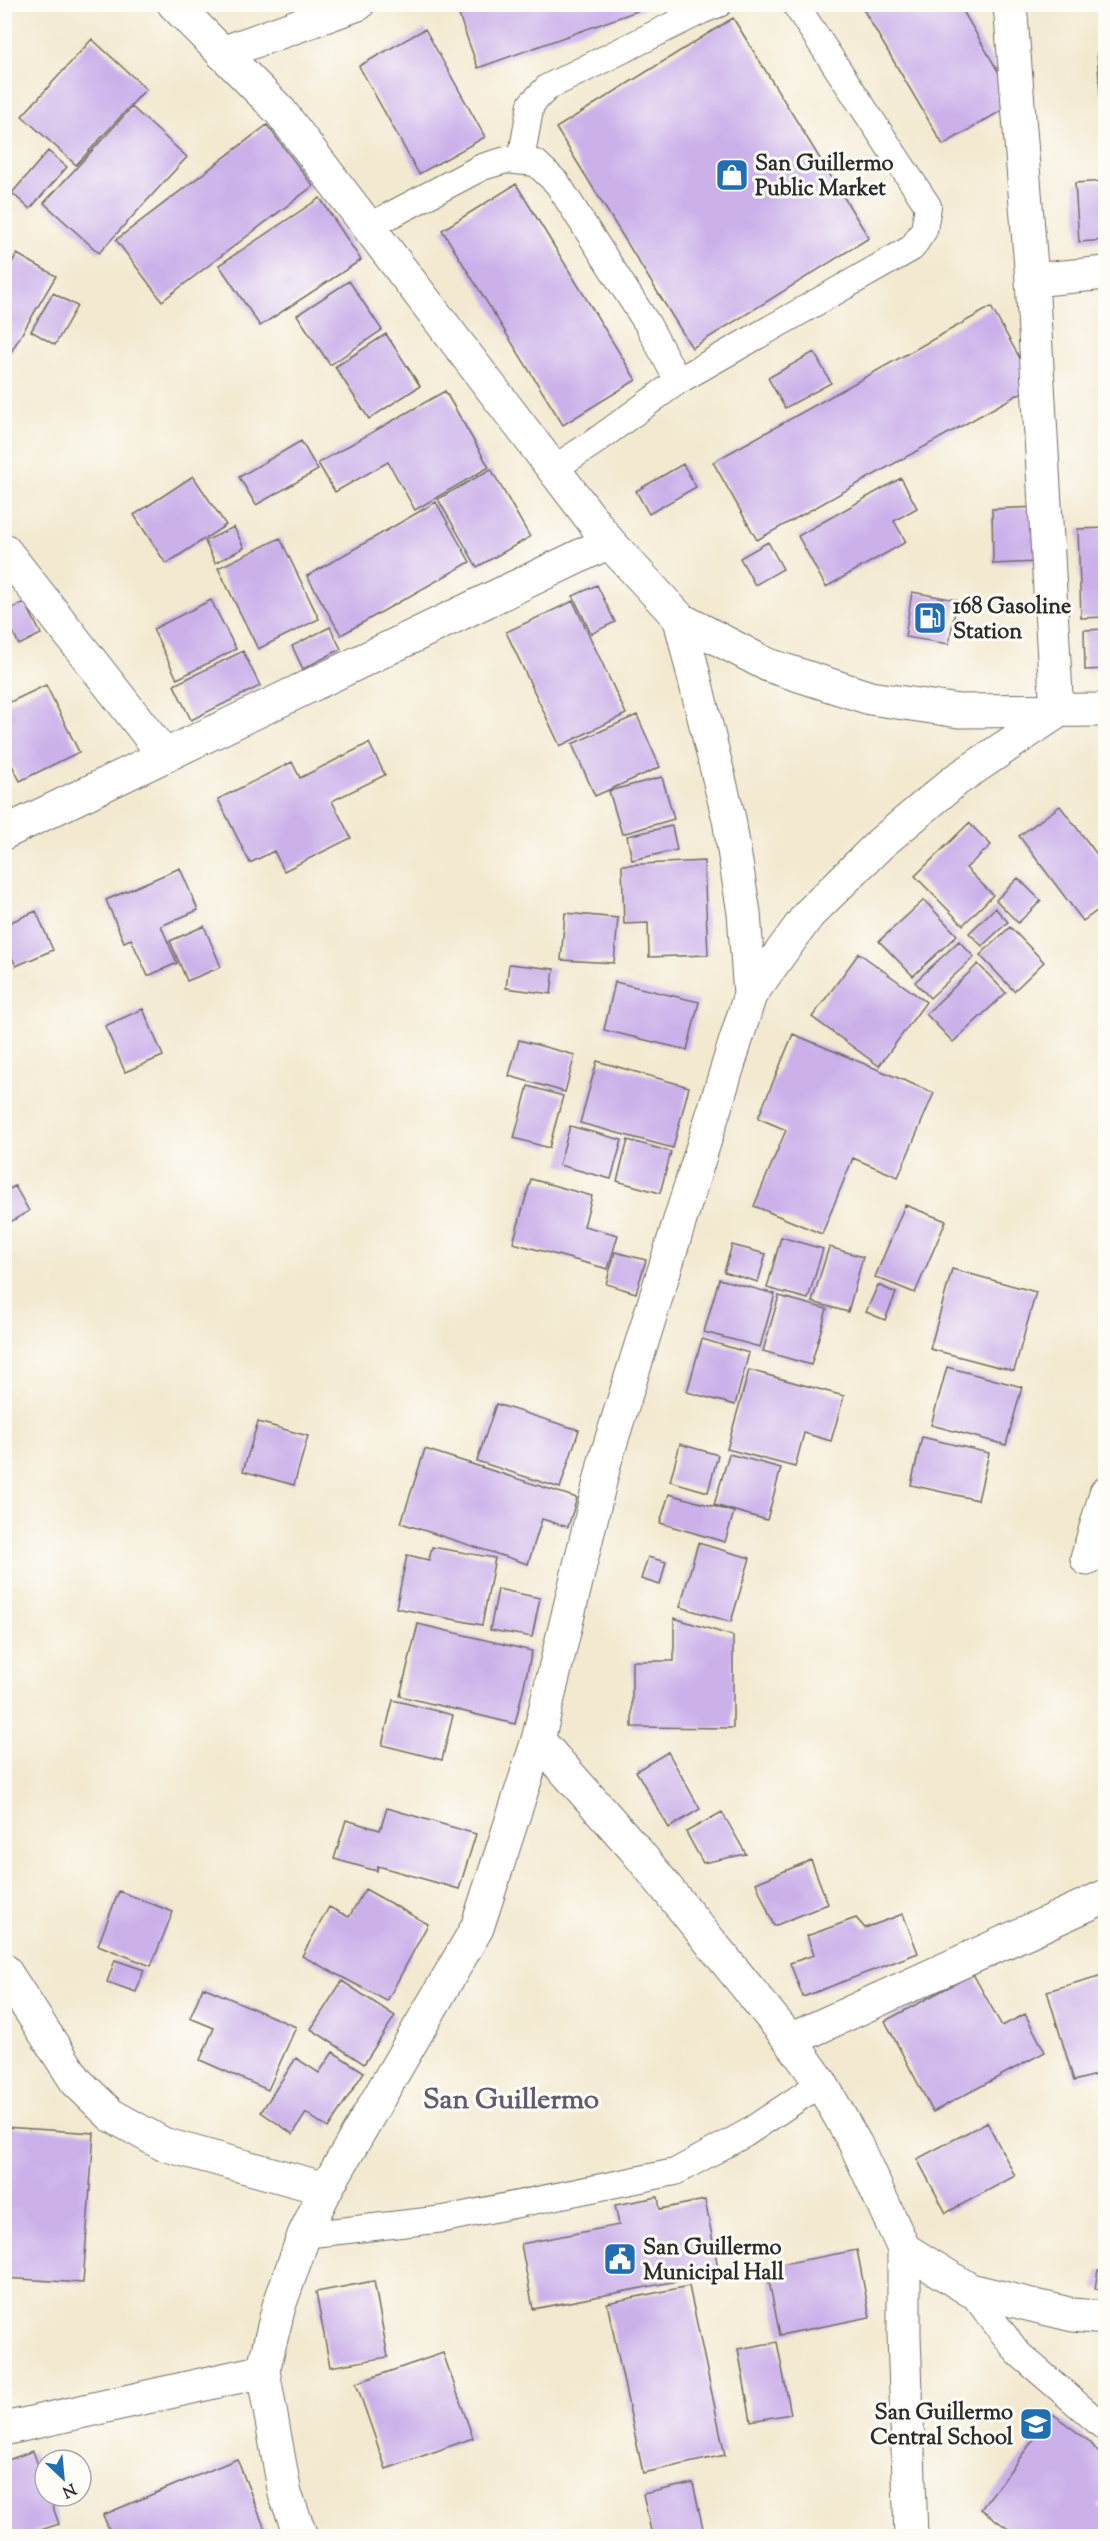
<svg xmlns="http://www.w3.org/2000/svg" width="1110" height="2541" font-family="'Sorts Mill Goudy',serif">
<rect width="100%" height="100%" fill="#fdfcf7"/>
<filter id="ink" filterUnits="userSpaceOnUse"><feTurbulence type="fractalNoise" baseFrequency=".0167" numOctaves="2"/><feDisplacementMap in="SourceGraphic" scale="12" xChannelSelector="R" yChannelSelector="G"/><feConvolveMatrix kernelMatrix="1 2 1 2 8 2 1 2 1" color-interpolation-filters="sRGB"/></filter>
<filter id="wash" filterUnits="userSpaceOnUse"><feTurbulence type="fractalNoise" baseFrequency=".008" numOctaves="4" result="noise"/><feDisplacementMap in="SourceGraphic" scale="24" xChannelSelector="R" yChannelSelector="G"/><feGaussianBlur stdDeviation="1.35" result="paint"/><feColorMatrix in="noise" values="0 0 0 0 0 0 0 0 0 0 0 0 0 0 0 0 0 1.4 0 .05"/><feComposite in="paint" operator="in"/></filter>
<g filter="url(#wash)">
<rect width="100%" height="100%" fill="#f3e9d0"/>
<g id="blocks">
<path fill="#cbb0ea" d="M 455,4 L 653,4 L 654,5 L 478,68 Z
M 860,4 L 959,4 L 1016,102 L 943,145 Z
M 733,18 L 869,238 L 692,348 L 556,128 Z
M 425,29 L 485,137 L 419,174 L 359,66 Z
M 92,39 L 146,89 L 76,165 L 22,116 Z
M 1097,53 L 1106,53 L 1106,92 L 1100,92 Z
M 132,107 L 187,157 L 99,253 L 44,203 Z
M 267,125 L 313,186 L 162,301 L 116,240 Z
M 48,151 L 67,167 L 30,209 L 12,193 Z
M 1106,181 L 1106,240 L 1079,242 L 1075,183 Z
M 516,184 L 636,380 L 563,425 L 442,230 Z
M 320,198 L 361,260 L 260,326 L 219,265 Z
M 17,254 L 56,276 L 4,364 L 4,275 Z
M 349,281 L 382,330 L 330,365 L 297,315 Z
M 53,293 L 77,306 L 55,345 L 31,331 Z
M 991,307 L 1035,385 L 757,540 L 713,462 Z
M 386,334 L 420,386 L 369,419 L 335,367 Z
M 814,352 L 831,383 L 785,408 L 768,378 Z
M 445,391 L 489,467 L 415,510 L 388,462 L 335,492 L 318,463 Z
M 301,441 L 318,470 L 256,505 L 239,477 Z
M 683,464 L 696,487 L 649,514 L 636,491 Z
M 491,469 L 530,537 L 477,567 L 438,499 Z
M 193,476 L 226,525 L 166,564 L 134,515 Z
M 901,478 L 917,508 L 894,521 L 906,542 L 826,587 L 798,536 Z
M 436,502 L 470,562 L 341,635 L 307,576 Z
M 1037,507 L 1039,562 L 993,564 L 992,509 Z
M 234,527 L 244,548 L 215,563 L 205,541 Z
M 1106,528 L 1106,617 L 1081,618 L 1078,529 Z
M 280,538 L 319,619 L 258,649 L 218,568 Z
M 768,542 L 783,569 L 755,585 L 740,558 Z
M 597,585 L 615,622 L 591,634 L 573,596 Z
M 912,592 L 957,600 L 949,644 L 905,637 Z
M 211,600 L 236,649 L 177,679 L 153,629 Z
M 573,601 L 626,714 L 560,746 L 506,632 Z
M 25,602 L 41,634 L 19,645 L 4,612 Z
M 330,627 L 341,649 L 303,669 L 292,646 Z
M 1106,629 L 1106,669 L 1085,670 L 1084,630 Z
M 243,651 L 260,686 L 191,720 L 174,685 Z
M 46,685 L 79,752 L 20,781 L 4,749 L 4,705 Z
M 637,715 L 660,767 L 595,796 L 572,744 Z
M 369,743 L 385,775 L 332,801 L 351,838 L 284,871 L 274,851 L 250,863 L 218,799 L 292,762 L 300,778 Z
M 662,777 L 674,819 L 622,834 L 609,791 Z
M 1060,806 L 1106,866 L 1106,904 L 1083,921 L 1019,836 Z
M 969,823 L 991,845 L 966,868 L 993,895 L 963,925 L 915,876 Z
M 672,826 L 677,850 L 632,860 L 627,836 Z
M 704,861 L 708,955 L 649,957 L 648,923 L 624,924 L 622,865 Z
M 180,868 L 198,910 L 161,926 L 177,963 L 148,976 L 131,939 L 124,942 L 106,900 Z
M 1018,878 L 1041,901 L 1018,923 L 996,900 Z
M 924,900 L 957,935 L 913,976 L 879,941 Z
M 995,908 L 1008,922 L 982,946 L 969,933 Z
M 36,911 L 53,950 L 16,966 L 4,940 L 4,925 Z
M 565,913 L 618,918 L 614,963 L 561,960 Z
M 204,926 L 221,967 L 187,981 L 170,941 Z
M 1010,927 L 1044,962 L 1014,991 L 980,955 Z
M 959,941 L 974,957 L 930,998 L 915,982 Z
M 859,953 L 926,1002 L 879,1066 L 812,1017 Z
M 509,964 L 554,969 L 551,994 L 506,988 Z
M 978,964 L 1006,993 L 953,1042 L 926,1014 Z
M 615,982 L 699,1002 L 687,1050 L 604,1030 Z
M 143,1009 L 163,1056 L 125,1072 L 105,1026 Z
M 793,1034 L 934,1093 L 898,1177 L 853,1158 L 822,1234 L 754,1206 L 786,1130 L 758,1118 Z
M 519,1040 L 575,1055 L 565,1092 L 509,1076 Z
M 597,1061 L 689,1087 L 673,1148 L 580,1123 Z
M 528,1086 L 563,1096 L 549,1148 L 514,1138 Z
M 570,1126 L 622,1140 L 611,1179 L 559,1165 Z
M 628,1140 L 671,1152 L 660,1193 L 617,1181 Z
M 531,1179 L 592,1196 L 584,1226 L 618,1235 L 608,1269 L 513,1243 Z
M 15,1186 L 29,1211 L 7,1224 L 4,1219 L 4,1192 Z
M 905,1205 L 946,1221 L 915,1293 L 875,1277 Z
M 781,1237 L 823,1249 L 808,1299 L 767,1288 Z
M 732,1245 L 766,1254 L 758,1282 L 724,1272 Z
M 829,1247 L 863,1257 L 848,1312 L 812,1302 Z
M 615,1252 L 646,1260 L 636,1293 L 606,1284 Z
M 952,1269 L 1036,1292 L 1014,1371 L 930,1349 Z
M 719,1279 L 775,1294 L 760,1347 L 704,1332 Z
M 878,1285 L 896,1293 L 885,1320 L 866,1312 Z
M 779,1296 L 827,1309 L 811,1365 L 763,1351 Z
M 702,1339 L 749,1353 L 735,1405 L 687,1392 Z
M 947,1367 L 1022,1387 L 1006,1445 L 931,1425 Z
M 749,1370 L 844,1396 L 831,1441 L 804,1433 L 795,1467 L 727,1449 Z
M 496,1404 L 579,1430 L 560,1488 L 477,1461 Z
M 258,1422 L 308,1436 L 294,1485 L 243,1471 Z
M 922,1437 L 989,1453 L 978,1500 L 911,1485 Z
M 680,1444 L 718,1455 L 708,1492 L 670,1481 Z
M 425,1449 L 577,1498 L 568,1527 L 542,1519 L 528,1564 L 401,1523 Z
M 729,1454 L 781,1468 L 767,1520 L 714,1505 Z
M 669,1494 L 734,1512 L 725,1542 L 660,1523 Z
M 698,1543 L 750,1558 L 731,1622 L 680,1607 Z
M 432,1547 L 495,1558 L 482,1625 L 396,1608 L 407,1555 L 429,1560 Z
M 648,1557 L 666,1562 L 660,1585 L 641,1579 Z
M 498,1589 L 540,1598 L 532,1637 L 490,1630 Z
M 674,1618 L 733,1636 L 733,1728 L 632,1727 L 632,1661 L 674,1661 Z
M 418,1624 L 532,1651 L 515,1724 L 400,1696 Z
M 393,1700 L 453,1715 L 442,1760 L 382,1745 Z
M 668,1752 L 700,1809 L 669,1828 L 636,1771 Z
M 387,1808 L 476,1834 L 459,1889 L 378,1866 L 377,1871 L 334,1859 L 346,1820 L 380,1830 Z
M 722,1812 L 746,1854 L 703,1863 L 686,1832 Z
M 811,1860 L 828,1904 L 774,1926 L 756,1883 Z
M 365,1889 L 428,1924 L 387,2001 L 302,1956 L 329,1907 L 349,1917 Z
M 119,1891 L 173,1912 L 151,1966 L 98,1945 Z
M 903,1914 L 918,1953 L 803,1997 L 790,1963 L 814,1955 L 807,1936 L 856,1918 L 865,1928 Z
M 115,1960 L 144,1970 L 136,1992 L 107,1982 Z
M 973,1974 L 1002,2026 L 1025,2014 L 1045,2052 L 933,2112 L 885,2021 Z
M 1106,1974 L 1106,2072 L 1074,2081 L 1047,1991 Z
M 342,1981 L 395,2016 L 364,2064 L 311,2029 Z
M 203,1987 L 296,2027 L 268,2090 L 200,2060 L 214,2028 L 190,2018 Z
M 333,2052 L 364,2072 L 328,2128 L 306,2113 L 293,2134 L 261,2112 L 296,2058 L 319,2073 Z
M 987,2122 L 1015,2176 L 946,2213 L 917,2159 Z
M 4,2127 L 94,2133 L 83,2283 L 4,2278 Z
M 658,2197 L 660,2209 L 705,2200 L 719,2273 L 533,2309 L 521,2244 L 619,2225 L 615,2205 Z
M 857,2250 L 870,2317 L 780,2335 L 766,2267 Z
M 1098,2270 L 1106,2271 L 1106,2291 L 1095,2289 Z
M 374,2281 L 388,2357 L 330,2367 L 316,2292 Z
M 689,2286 L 725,2455 L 643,2473 L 607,2303 Z
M 777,2342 L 791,2414 L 751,2421 L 738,2349 Z
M 443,2353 L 473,2438 L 386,2469 L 356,2383 Z
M 1053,2414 L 1090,2442 L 1106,2462 L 1106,2496 L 1098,2506 L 1106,2511 L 1106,2536 L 1074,2536 L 1071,2534 L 1069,2536 L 1018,2536 L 981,2509 Z
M 33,2451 L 45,2485 L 45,2496 L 49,2496 L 59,2524 L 23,2536 L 5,2536 L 5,2461 Z
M 237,2459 L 267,2534 L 261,2536 L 112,2536 L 103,2515 Z
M 693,2483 L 704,2533 L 686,2536 L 652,2536 L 643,2494 Z"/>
</g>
</g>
<g filter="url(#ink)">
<use href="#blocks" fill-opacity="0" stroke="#716e65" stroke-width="1.5"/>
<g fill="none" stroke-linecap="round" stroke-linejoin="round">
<g stroke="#716e65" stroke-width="28">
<path id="service" d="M 521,160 L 531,104 L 548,87 L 701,11 L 719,4
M 368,227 L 482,167 L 506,160 L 536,163 L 557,183 L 648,325 L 678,381
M 553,469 L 593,443 L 678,381 L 912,248 L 924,230 L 928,206 L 795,4
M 304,2235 L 444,2219 L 675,2172 L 745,2134 L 821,2083
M 970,2290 L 1018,2353 L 1106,2429"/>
</g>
<g stroke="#716e65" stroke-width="35">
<path id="minor" d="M 1010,4 L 1032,280 L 1057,712
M 222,53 L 358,4
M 1032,280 L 1106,273
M 4,550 L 165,756
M 4,833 L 609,542
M 1087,1559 L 1106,1493
M 538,1740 L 634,1848 L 790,2040 L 821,2083 L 856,2145 L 904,2249 L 904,2335 L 911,2536
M 4,1970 L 76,2081 L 111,2115 L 163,2144 L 326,2189
M 790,2040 L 1106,1896
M 904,2249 L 970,2290 L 1073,2315 L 1106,2318
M 4,2429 L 263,2371"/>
</g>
<g stroke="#716e65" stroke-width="35">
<path id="tertiary" d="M 680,619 L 729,819 L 744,913 L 750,995
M 301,2536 L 285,2494 L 263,2371 L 279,2306 L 304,2235 L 326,2189 L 477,1928 L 538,1740 L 605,1461 L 750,995 L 809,914 L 881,843 L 956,780 L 1057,712"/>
</g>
<g stroke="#716e65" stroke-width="35">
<path id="secondary" d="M 174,4 L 280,111 L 609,542 L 680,619 L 768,665 L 870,698 L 959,711 L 1106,710"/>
</g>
<use href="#service" stroke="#fff" stroke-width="26"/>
<use href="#minor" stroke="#fff" stroke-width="33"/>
<use href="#tertiary" stroke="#fff" stroke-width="33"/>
<use href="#secondary" stroke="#fff" stroke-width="33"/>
</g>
</g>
<defs>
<g id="shop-square" transform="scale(1.725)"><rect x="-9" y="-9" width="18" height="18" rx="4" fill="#1f6fb2" stroke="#fdfcf7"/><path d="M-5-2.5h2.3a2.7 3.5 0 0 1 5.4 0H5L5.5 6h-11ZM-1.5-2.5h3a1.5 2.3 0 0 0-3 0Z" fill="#fff"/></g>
<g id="fuel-square" transform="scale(1.725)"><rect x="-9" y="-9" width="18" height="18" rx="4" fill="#1f6fb2" stroke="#fdfcf7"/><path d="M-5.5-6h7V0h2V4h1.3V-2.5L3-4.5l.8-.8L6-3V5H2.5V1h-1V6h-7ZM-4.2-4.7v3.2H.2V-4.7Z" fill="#fff"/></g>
<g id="civic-square" transform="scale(1.725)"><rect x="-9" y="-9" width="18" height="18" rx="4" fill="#1f6fb2" stroke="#fdfcf7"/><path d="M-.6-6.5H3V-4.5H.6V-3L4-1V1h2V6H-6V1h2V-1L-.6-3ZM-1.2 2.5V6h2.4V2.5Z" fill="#fff"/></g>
<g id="school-square" transform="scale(1.725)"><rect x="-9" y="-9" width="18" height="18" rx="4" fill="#1f6fb2" stroke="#fdfcf7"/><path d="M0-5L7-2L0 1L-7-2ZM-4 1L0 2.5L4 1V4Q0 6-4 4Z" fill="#fff"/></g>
</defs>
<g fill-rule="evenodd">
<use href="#shop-square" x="732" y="175"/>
<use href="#fuel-square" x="930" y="618"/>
<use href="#civic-square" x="620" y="2259"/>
<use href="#school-square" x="1036" y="2424"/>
</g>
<g text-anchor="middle" stroke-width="6" stroke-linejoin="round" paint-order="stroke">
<g font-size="22" font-weight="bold" fill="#2b2b2b" stroke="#fdfcf7" text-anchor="start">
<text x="755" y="170">San Guillermo<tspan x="755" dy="25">Public Market</tspan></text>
<text x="953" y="613">168 Gasoline<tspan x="953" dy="25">Station</tspan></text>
<text x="643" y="2254">San Guillermo<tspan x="643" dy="25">Municipal Hall</tspan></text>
<text x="1013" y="2419" text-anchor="end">San Guillermo<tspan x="1013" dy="25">Central School</tspan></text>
</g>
<g font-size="28" font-weight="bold" fill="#635a6e" stroke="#fdfcf7">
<text x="511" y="2108">San Guillermo</text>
</g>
</g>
<rect width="1110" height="2541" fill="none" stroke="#fdfcf7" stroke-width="24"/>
<g transform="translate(63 2478) rotate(154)"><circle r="28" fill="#fdfcf7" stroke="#a9a8a5" stroke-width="1.5"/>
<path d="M0-4.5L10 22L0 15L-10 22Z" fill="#1f6fb2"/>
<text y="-9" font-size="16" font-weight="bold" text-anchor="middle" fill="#2b2b2b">N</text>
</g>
</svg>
